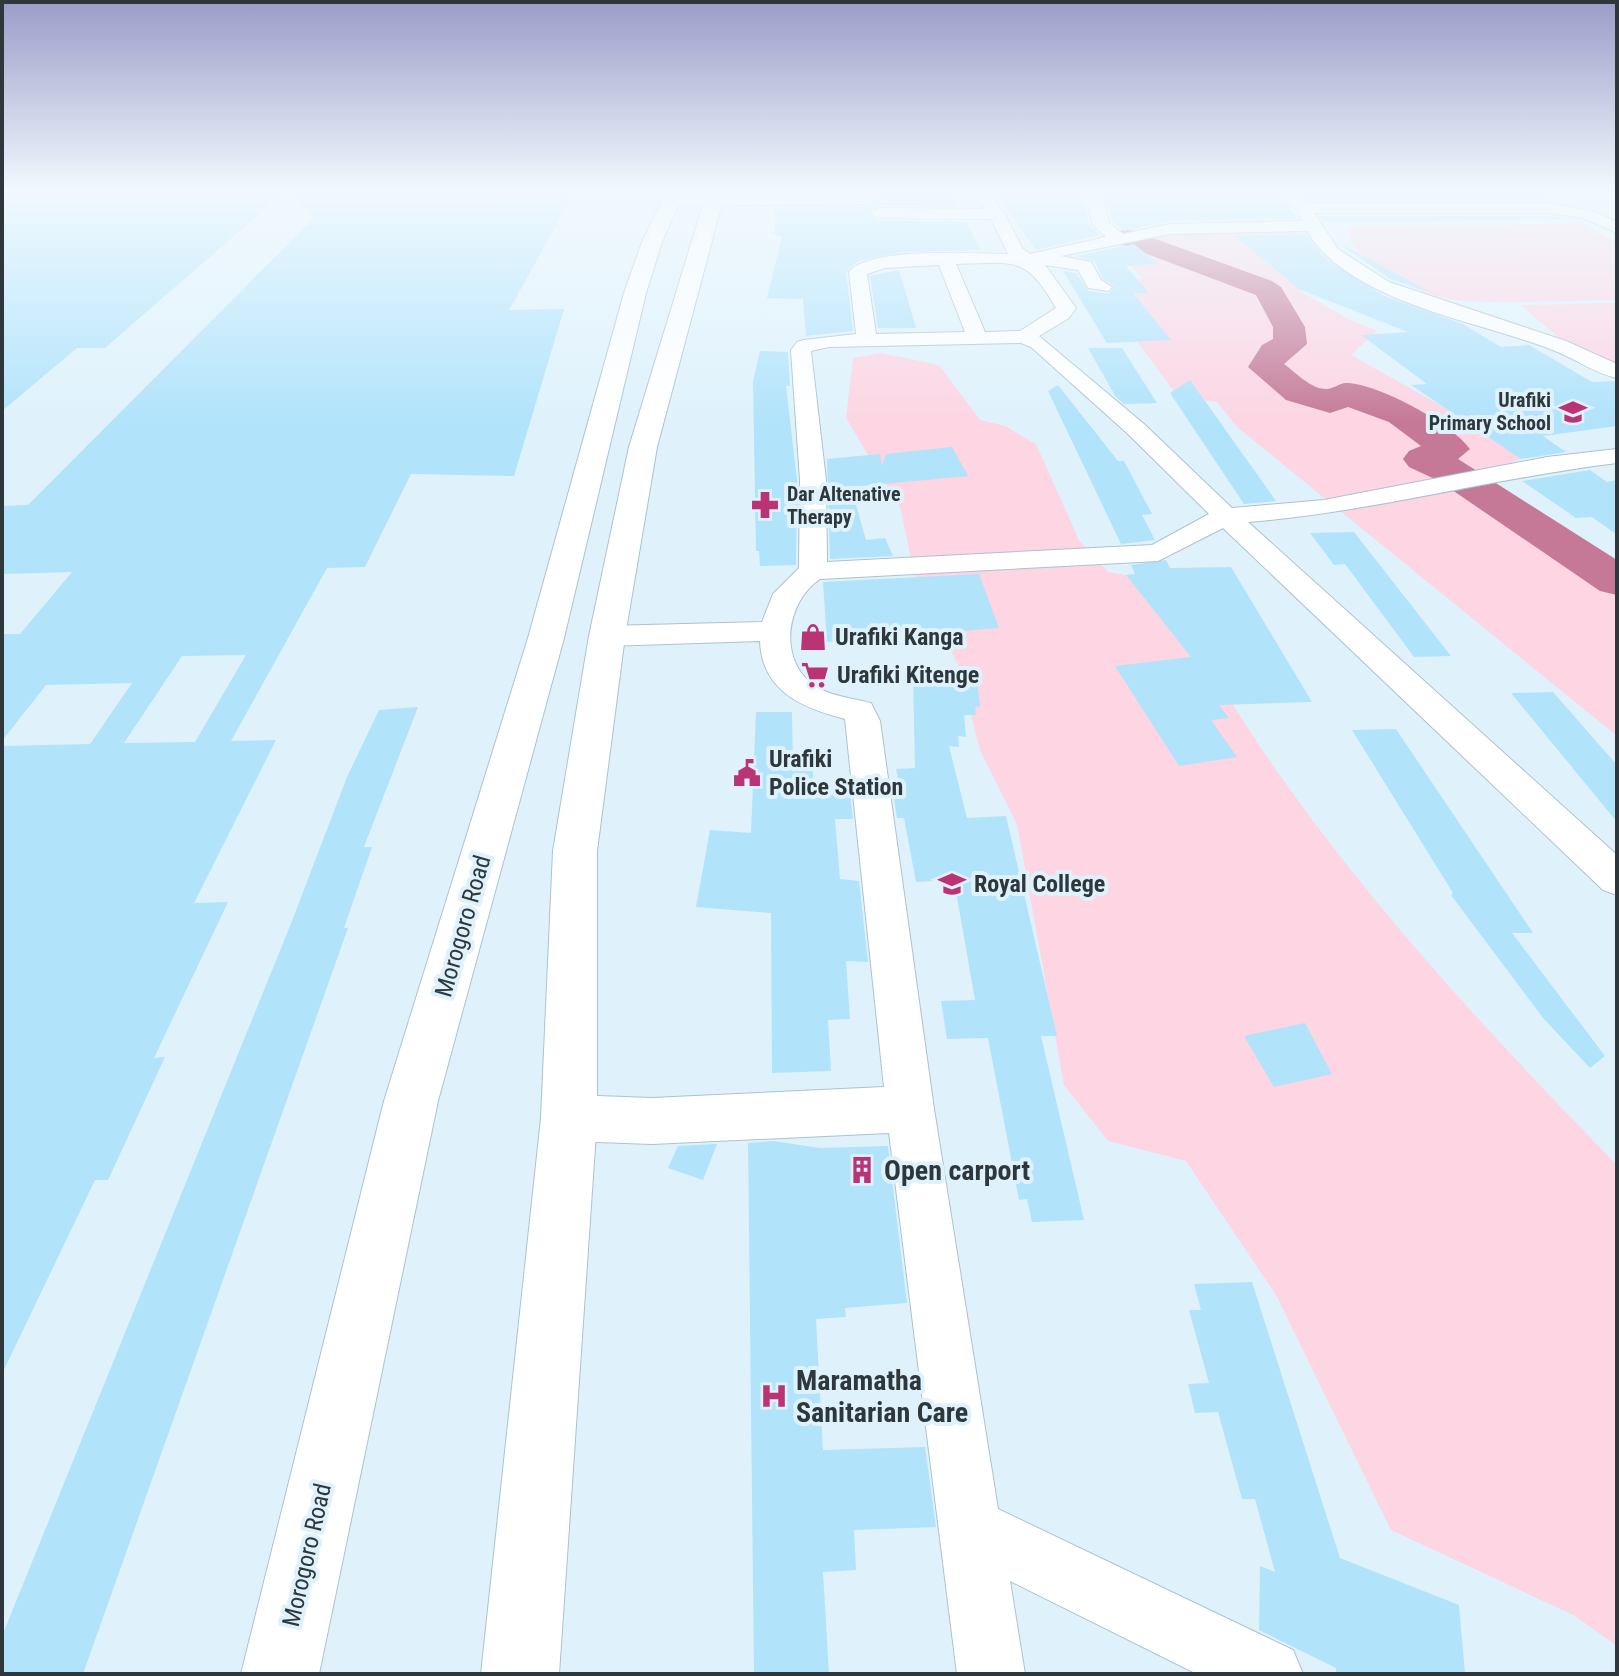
<svg xmlns="http://www.w3.org/2000/svg" width="1619" height="1676" font-family="'Roboto Condensed',sans-serif">
<rect width="100%" height="100%" fill="#dff2fc"/>
<path fill="#fdd5e3" d="M 1582,224 L 1617,243 L 1617,300 C 1564,300 1510,305 1457,300 C 1424,297 1348,264 1347,226 Z
M 1231,230 L 1296,231 L 1335,265 L 1308,290 L 1300,291 L 1350,320 L 1377,331 L 1351,355 L 1529,455 L 1481,476 L 1617,574 L 1617,736 L 1237,427 L 1217,402 L 1178,397 L 1136,340 L 1116,291 L 1095,276 L 1141,279 L 1115,242 L 1151,235 Z
M 1617,303 L 1617,365 L 1559,338 L 1521,305 Z
M 881,353 L 939,365 L 980,420 L 1005,426 L 1036,444 L 1079,540 L 1108,572 L 1158,581 C 1190,632 1220,685 1253,736 C 1354,889 1489,1034 1617,1165 L 1617,1646 L 1575,1616 L 1391,1530 L 1276,1295 L 1186,1161 L 1108,1141 L 1064,1085 L 1017,824 L 980,750 L 958,665 L 914,574 L 901,510 L 846,418 L 853,358 Z"/>
<g fill="none" stroke-linecap="round" stroke-linejoin="round">
<path fill="#c57997" fill-rule="evenodd" d="M 1128,229 L 1272,281 L 1281,287 L 1305,327 L 1307,344 L 1284,364 C 1295,372 1312,390 1327,389 C 1332,389 1339,384 1345,383 C 1375,382 1453,424 1470,449 L 1458,459 L 1617,560 L 1617,595 L 1600,591 L 1439,481 L 1409,467 L 1403,459 L 1409,451 L 1421,446 L 1389,422 L 1348,407 L 1330,413 L 1286,400 L 1248,367 L 1262,345 L 1273,339 L 1273,327 L 1256,295 L 1118,243 L 1114,237 L 1118,231 Z"/>
</g>
<path fill="#b1e3fb" fill-rule="evenodd" d="M 2,188 L 577,188 L 509,310 L 564,309 L 514,476 L 411,474 L 365,567 L 327,568 L 231,741 L 276,740 L 194,903 L 228,902 L 154,1058 L 165,1057 L 108,1180 L 95,1180 L 2,1374 L 2,746 L 90,744 L 132,683 L 46,685 L 2,741 L 2,634 L 20,634 L 72,572 L 2,574 L 2,506 L 28,505 L 314,218 L 287,190 L 105,348 L 77,348 L 2,411 ZM 246,655 L 195,742 L 124,743 L 182,656 Z
M 882,188 L 948,188 L 958,206 L 878,205 L 867,214 L 878,221 L 966,222 L 981,250 L 900,252 L 859,261 L 846,272 L 853,331 L 806,336 L 803,299 L 767,298 L 782,237 L 771,233 L 778,231 L 774,230 L 775,208 L 866,207 L 886,198 Z
M 994,188 L 1086,188 L 1082,194 L 1090,226 L 1100,235 L 1036,250 Z
M 1109,188 L 1272,188 L 1297,218 L 1170,221 L 1124,231 L 1112,221 L 1104,195 Z
M 1294,188 L 1528,188 L 1553,201 L 1309,200 Z
M 1320,216 L 1549,216 L 1567,219 L 1323,222 Z
M 1306,234 L 1325,258 L 1382,295 L 1463,324 L 1501,347 L 1529,345 L 1592,382 L 1617,381 L 1617,426 L 1543,436 L 1566,452 L 1521,459 L 1411,385 L 1427,384 L 1361,335 L 1408,332 L 1299,289 L 1235,236 Z
M 1337,242 L 1416,284 L 1429,292 L 1390,279 Z
M 1134,244 L 1159,264 L 1126,266 L 1149,293 L 1133,293 L 1171,340 L 1107,343 L 1063,271 L 1076,273 L 1088,291 L 1109,294 L 1115,286 L 1103,278 L 1094,261 L 1076,256 Z
M 899,270 L 916,328 L 878,328 L 870,276 Z
M 1088,348 L 1122,348 L 1157,403 L 1124,404 L 1116,397 Z
M 760,351 L 788,352 L 790,386 L 786,386 L 797,480 L 796,565 L 760,566 L 759,551 L 756,551 L 753,381 Z
M 1190,380 L 1276,501 L 1244,504 L 1170,393 Z
M 1058,385 L 1118,461 L 1124,461 L 1152,514 L 1142,515 L 1155,540 L 1121,544 L 1048,391 Z
M 952,447 L 968,476 L 851,487 L 866,540 L 885,538 L 893,556 L 830,559 L 827,459 L 880,454 L 882,466 L 886,454 Z
M 1590,470 L 1607,482 L 1617,480 L 1617,535 L 1592,517 L 1576,518 L 1522,481 Z
M 1354,532 L 1451,656 L 1414,657 L 1345,564 L 1334,565 L 1310,533 Z
M 1166,560 L 1170,568 L 1231,567 L 1312,702 L 1219,705 L 1229,718 L 1211,720 L 1237,757 L 1179,766 L 1115,666 L 1191,657 L 1126,575 L 1135,574 L 1131,565 Z
M 979,574 L 999,628 L 827,642 L 823,582 Z
M 913,677 L 977,680 L 980,706 L 975,707 L 976,715 L 964,715 L 966,737 L 958,736 L 959,747 L 949,746 L 967,818 L 1006,816 L 1057,1036 L 1041,1036 L 1084,1220 L 1032,1222 L 1027,1199 L 1019,1200 L 988,1038 L 947,1039 L 941,1001 L 975,1000 L 954,880 L 916,882 L 904,818 L 897,818 L 893,791 L 901,791 L 896,769 L 915,768 Z
M 1553,692 L 1617,765 L 1617,822 L 1511,693 Z
M 418,707 L 364,847 L 372,847 L 344,928 L 348,928 L 83,1674 L 2,1674 L 2,1636 L 292,921 L 347,777 L 379,710 Z
M 756,712 L 792,712 L 793,770 L 813,770 L 813,794 L 850,793 L 853,819 L 835,819 L 840,879 L 859,881 L 868,962 L 846,961 L 850,1019 L 828,1020 L 831,1071 L 772,1073 L 771,913 L 696,907 L 710,830 L 751,833 Z
M 1396,729 L 1533,933 L 1512,933 L 1605,1056 L 1590,1068 L 1543,1018 L 1451,895 L 1453,893 L 1352,730 Z
M 1305,1023 L 1332,1074 L 1274,1087 L 1244,1036 Z
M 773,1141 L 820,1148 L 888,1146 L 907,1303 L 845,1308 L 846,1317 L 816,1319 L 823,1450 L 925,1447 L 936,1527 L 854,1530 L 856,1570 L 823,1572 L 829,1674 L 754,1674 L 748,1143 Z
M 717,1144 L 703,1180 L 668,1168 L 678,1146 Z
M 1252,1282 L 1340,1558 L 1459,1605 L 1465,1674 L 1336,1674 L 1336,1668 L 1259,1630 L 1260,1566 L 1275,1572 L 1255,1499 L 1242,1499 L 1218,1412 L 1195,1413 L 1188,1384 L 1209,1383 L 1189,1310 L 1201,1310 L 1194,1284 Z"/>
<g fill="none" stroke-linecap="round" stroke-linejoin="round">
<g stroke="#abc3ce" stroke-width="2">
<path id="minor" d="M 968,188 L 983,188 L 1005,214 L 1022,248 L 1030,254 L 1106,237 L 1093,225 L 1085,193 L 1090,188 L 1106,188 L 1101,194 L 1109,223 L 1123,234 L 1170,224 L 1302,221 L 1297,210 L 1275,188 L 1290,188 L 1308,203 L 1549,203 L 1593,211 L 1617,222 L 1617,233 L 1583,218 L 1549,213 L 1314,213 L 1338,249 L 1389,282 L 1566,341 L 1617,364 L 1617,378 C 1593,373 1573,357 1550,349 C 1476,320 1350,303 1307,231 L 1170,234 L 1061,256 L 1091,262 L 1101,280 L 1112,287 L 1109,291 L 1088,288 L 1078,270 L 1045,265 L 1076,308 L 1069,318 L 1039,336 L 1144,424 L 1232,508 L 1324,500 L 1547,457 L 1617,449 L 1617,463 C 1493,478 1372,512 1248,522 L 1617,855 L 1617,895 L 1603,890 L 1223,528 L 1158,561 L 820,579 C 787,601 778,657 811,683 C 827,696 852,698 871,703 L 880,721 L 934,1109 L 998,1509 L 1293,1650 L 1303,1674 L 1197,1674 L 1010,1581 L 1025,1674 L 957,1674 L 889,1133 L 652,1144 L 569,1141 L 552,1134 L 545,1118 L 552,1102 L 569,1095 L 652,1098 L 884,1087 L 845,719 C 803,708 762,692 760,641 L 607,646 L 596,643 L 592,636 L 596,629 L 607,626 L 762,622 L 773,594 L 799,568 L 800,480 L 791,350 L 797,342 L 804,340 L 856,334 L 849,272 C 871,246 974,254 1008,254 L 991,219 L 878,218 L 870,213 L 878,208 L 985,209 ZM 956,264 C 1014,263 1025,254 1056,308 L 1020,331 L 985,332 ZM 939,265 L 965,332 L 876,334 L 867,274 L 885,268 ZM 1021,343 L 1031,347 L 1128,434 L 1209,514 L 1152,545 L 827,562 L 826,480 L 811,351 L 829,347 Z"/>
</g>
<g stroke="#abc3ce" stroke-width="2">
<path id="secondary" d="M 862,188 L 879,188 L 883,197 L 866,204 L 672,206 L 663,201 L 672,196 L 864,194 Z"/>
</g>
<g stroke="#abc3ce" stroke-width="2">
<path id="trunk" d="M 668,188 L 686,188 L 662,242 L 646,293 L 564,638 L 438,1101 L 319,1674 L 241,1674 L 384,1101 L 528,638 L 624,293 L 642,242 Z
M 708,188 L 726,188 L 657,447 L 625,636 L 597,851 L 597,1118 L 559,1674 L 481,1674 L 541,1118 L 553,851 L 589,636 L 629,447 Z"/>
</g>
<use href="#minor" fill="#fff" fill-rule="evenodd"/>
<use href="#secondary" fill="#fff" fill-rule="evenodd"/>
<use href="#trunk" fill="#fff" fill-rule="evenodd"/>
</g>
<linearGradient id="sky" x2="0" y2="1"><stop stop-color="#9a9cc8"/><stop offset="0.45" stop-color="#f1f9fe"/><stop offset="1" stop-color="#f1f9fe" stop-opacity="0"/></linearGradient>
<rect width="1619" height="422" fill="url(#sky)"/>
<defs>
<g id="school-bare" transform="scale(2.16)"><path d="M0-5L7-2L0 1L-7-2ZM-4 1L0 2.5L4 1V4Q0 6-4 4Z" fill="#b93375" stroke="#dff2fc" stroke-width="2.5" paint-order="stroke"/></g>
<g id="pharmacy-bare" transform="scale(2.16)"><path d="M-2-6h4v4h4v4h-4v4h-4v-4h-4v-4h4Z" fill="#b93375" stroke="#dff2fc" stroke-width="2.5" paint-order="stroke"/></g>
<g id="shop-bare" transform="scale(2.16)"><path d="M-5-2.5h2.3a2.7 3.5 0 0 1 5.4 0H5L5.5 6h-11ZM-1.5-2.5h3a1.5 2.3 0 0 0-3 0Z" fill="#b93375" stroke="#dff2fc" stroke-width="2.5" paint-order="stroke"/></g>
<g id="supermarket-bare" transform="scale(2.16)"><path d="M-6-5.5h2.5l.6 2H6L4.5 2H-2.5L-4.4-4H-6ZM-1.5 3.2a1.3 1.3 0 1 0 .1 0ZM3 3.2a1.3 1.3 0 1 0 .1 0Z" fill="#b93375" stroke="#dff2fc" stroke-width="2.5" paint-order="stroke"/></g>
<g id="civic-bare" transform="scale(2.16)"><path d="M-.6-6.5H3V-4.5H.6V-3L4-1V1h2V6H-6V1h2V-1L-.6-3ZM-1.2 2.5V6h2.4V2.5Z" fill="#b93375" stroke="#dff2fc" stroke-width="2.5" paint-order="stroke"/></g>
<g id="university-bare" transform="scale(2.16)"><path d="M0-5L7-2L0 1L-7-2ZM-4 1L0 2.5L4 1V4Q0 6-4 4Z" fill="#b93375" stroke="#dff2fc" stroke-width="2.5" paint-order="stroke"/></g>
<g id="building-bare" transform="scale(2.16)"><path d="M-4-6H4V6H1V3H-1V6H-4ZM-2.5-4.3h1.7v1.8h-1.7ZM.8-4.3h1.7v1.8H.8ZM-2.5-1h1.7V.8h-1.7ZM.8-1h1.7V.8H.8Z" fill="#b93375" stroke="#dff2fc" stroke-width="2.5" paint-order="stroke"/></g>
<g id="hospital-bare" transform="scale(2.16)"><path d="M-5-5h3v3.5h4V-5h3V5h-3V1.5h-4V5h-3Z" fill="#b93375" stroke="#dff2fc" stroke-width="2.5" paint-order="stroke"/></g>
</defs>
<g fill-rule="evenodd">
<use href="#school-bare" x="1573" y="412"/>
<use href="#pharmacy-bare" x="765" y="505"/>
<use href="#shop-bare" x="813" y="637"/>
<use href="#supermarket-bare" x="815" y="675"/>
<use href="#civic-bare" x="747" y="773"/>
<use href="#university-bare" x="952" y="884"/>
<use href="#building-bare" x="862" y="1170"/>
<use href="#hospital-bare" x="774" y="1396"/>
</g>
<g text-anchor="middle" stroke-width="8" stroke-linejoin="round" paint-order="stroke">
<g font-size="20" font-weight="bold" fill="#2d373c" stroke="#dff2fc" text-anchor="end">
<text x="1551" y="407">Urafiki<tspan x="1551" dy="23">Primary School</tspan></text>
<text x="787" y="501" text-anchor="start">Dar Altenative<tspan x="787" dy="23">Therapy</tspan></text>
</g>
<g font-size="24" font-weight="bold" fill="#2d373c" stroke="#dff2fc" text-anchor="start">
<text x="835" y="645">Urafiki Kanga</text>
<text x="837" y="683">Urafiki Kitenge</text>
<text x="769" y="767">Urafiki<tspan x="769" dy="28">Police Station</tspan></text>
<text x="974" y="892">Royal College</text>
</g>
<g font-size="24" fill="#2d373c" stroke="#dff2fc">
<text transform="translate(463 926) rotate(-74)" y="8">Morogoro Road</text>
<text transform="translate(307 1555) rotate(-77)" y="8">Morogoro Road</text>
</g>
<g font-size="28" font-weight="bold" fill="#2d373c" stroke="#dff2fc" text-anchor="start">
<text x="884" y="1180">Open carport</text>
<text x="796" y="1390">Maramatha<tspan x="796" dy="32">Sanitarian Care</tspan></text>
</g>
</g>
<rect width="1619" height="1676" fill="none" stroke="#2d373c" stroke-width="8"/>
</svg>
